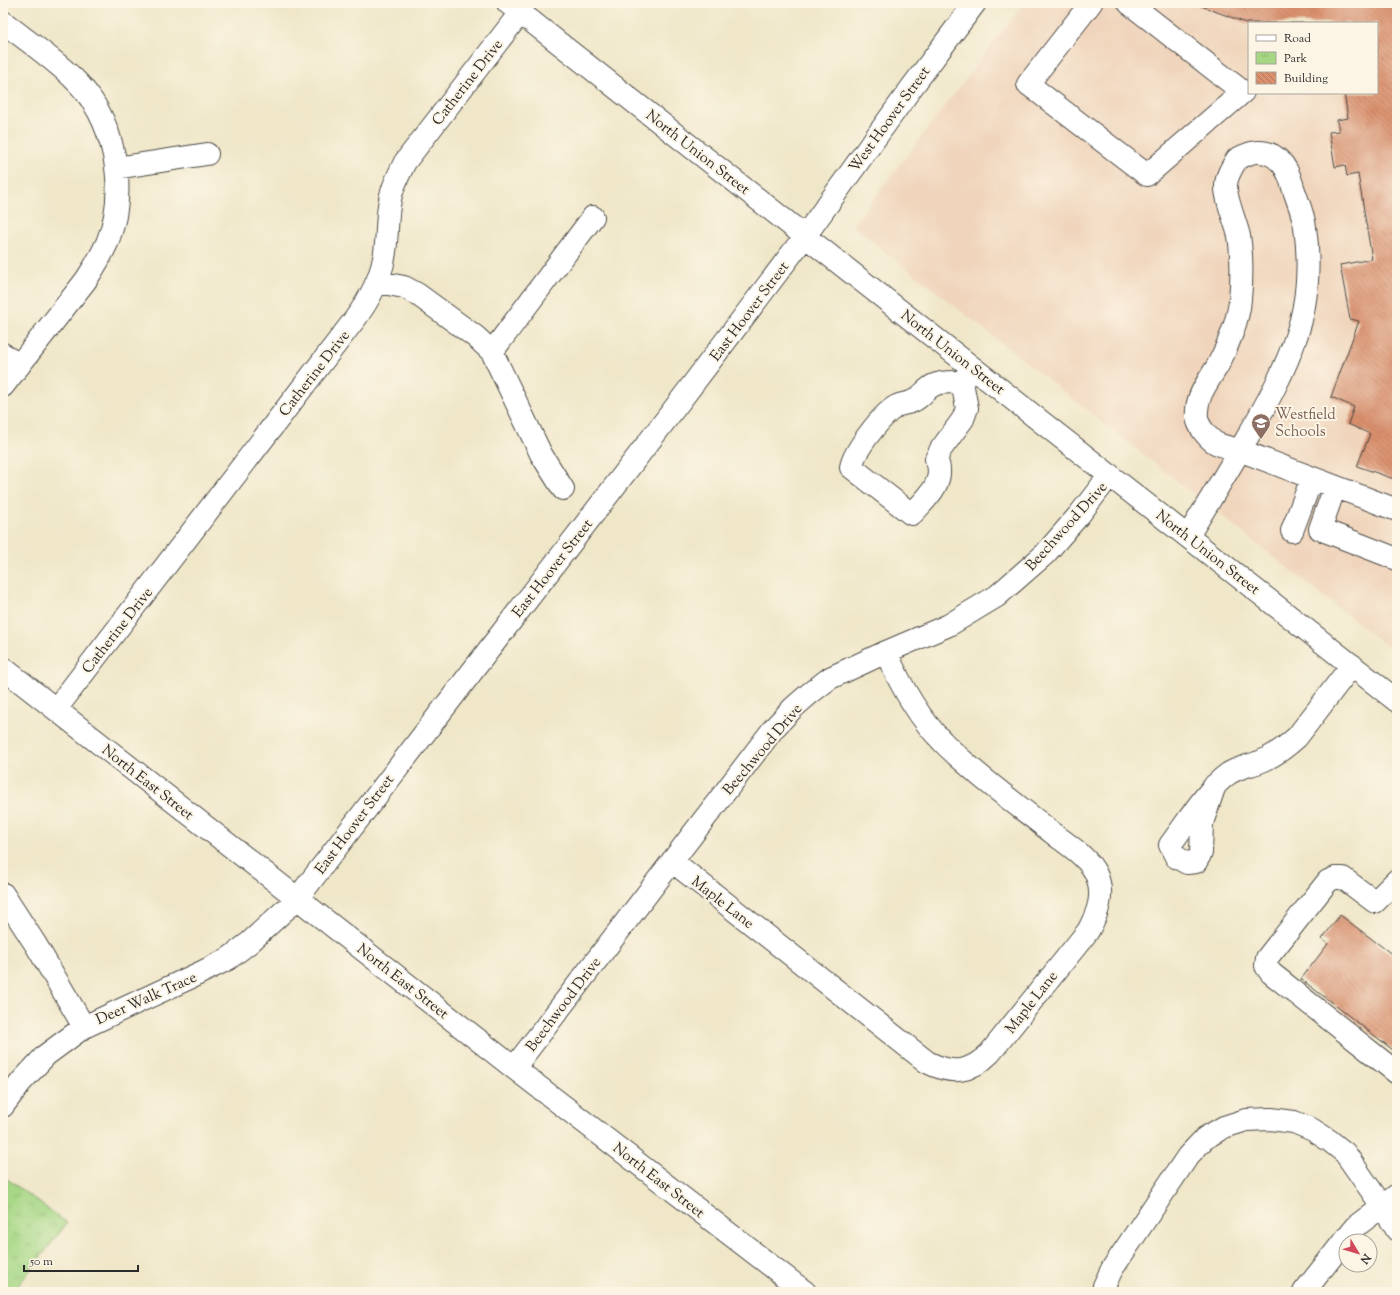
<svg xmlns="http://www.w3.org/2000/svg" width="1400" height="1295" font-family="'Sorts Mill Goudy',serif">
<defs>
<pattern id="park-tufts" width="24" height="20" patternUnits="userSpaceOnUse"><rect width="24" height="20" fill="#a6d785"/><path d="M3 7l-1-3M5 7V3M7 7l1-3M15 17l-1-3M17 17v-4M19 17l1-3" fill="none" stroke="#8fb973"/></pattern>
<pattern id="building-back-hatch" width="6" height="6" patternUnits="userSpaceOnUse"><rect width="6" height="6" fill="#da906d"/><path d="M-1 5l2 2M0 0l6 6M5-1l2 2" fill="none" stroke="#b1765a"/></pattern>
</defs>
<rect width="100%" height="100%" fill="#fcf5e5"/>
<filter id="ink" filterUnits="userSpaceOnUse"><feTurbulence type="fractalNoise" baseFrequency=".025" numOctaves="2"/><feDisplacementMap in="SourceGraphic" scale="8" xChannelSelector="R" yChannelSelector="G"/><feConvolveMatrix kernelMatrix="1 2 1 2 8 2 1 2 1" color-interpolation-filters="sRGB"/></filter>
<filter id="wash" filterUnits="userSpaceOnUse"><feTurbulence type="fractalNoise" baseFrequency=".012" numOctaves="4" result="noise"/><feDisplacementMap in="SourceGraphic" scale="16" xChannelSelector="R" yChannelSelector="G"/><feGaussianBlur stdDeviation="0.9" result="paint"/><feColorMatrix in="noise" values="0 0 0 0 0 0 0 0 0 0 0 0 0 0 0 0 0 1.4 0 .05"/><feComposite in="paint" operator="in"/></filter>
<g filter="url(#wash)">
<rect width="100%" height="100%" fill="#f0e7c9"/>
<path fill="#f0d5bc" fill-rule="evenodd" d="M 1024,3 L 1397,3 L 1397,654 L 853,226 ZM 1249,23 L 1377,23 L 1377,93 L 1249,93 Z"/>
<path fill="url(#park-tufts)" stroke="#688158" d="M 3,1176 L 67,1223 L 13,1292 L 3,1292 Z"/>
<g id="blocks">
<path fill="url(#building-back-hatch)" d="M 1196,3 L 1397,3 L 1397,480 L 1357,466 L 1370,434 L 1348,424 L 1354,407 L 1331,397 L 1359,321 L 1350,319 L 1340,265 L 1372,259 L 1358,174 L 1347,176 L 1345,165 L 1335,167 L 1329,132 L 1339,131 L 1337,120 L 1348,118 L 1344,93 L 1377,93 L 1377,23 L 1246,23 L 1196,4 Z
M 1340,915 L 1397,958 L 1397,1053 L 1301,979 L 1328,944 L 1322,939 Z"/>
</g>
</g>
<g filter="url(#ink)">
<use href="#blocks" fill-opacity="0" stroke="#494743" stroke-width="1"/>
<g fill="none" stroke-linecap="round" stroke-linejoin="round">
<g stroke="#494743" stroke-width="24">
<path id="minor" d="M 508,3 L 1397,701
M 1091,3 L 1028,84 L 1147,175 L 1243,92 L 1129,3
M 3,22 C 26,40 51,57 72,77 C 115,117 129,189 107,243 C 101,256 94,268 86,280 L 3,386
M 116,168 L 207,154
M 378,282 L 404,287 L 417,294 L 476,337 L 492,352 L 541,454 L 563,489
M 492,352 L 593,217
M 3,354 L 19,366
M 962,382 C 954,382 942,381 934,385 C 927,388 922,396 915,400 C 909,404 901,403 895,407 C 881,416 854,451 851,467 L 910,513 L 912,514 C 926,499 947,481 936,459 L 941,449 L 963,419 L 967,408 L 962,382 L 973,368
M 1335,487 L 1320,529 L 1397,559
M 1292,531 L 1312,478
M 1188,536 C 1208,503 1228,471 1247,438 C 1266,405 1285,371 1297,334 C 1308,301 1310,262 1305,227 C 1303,212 1296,198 1292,184 C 1287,167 1277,151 1257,152 C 1251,152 1243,156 1237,159 C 1232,167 1226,176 1226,186 C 1225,197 1236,223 1239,236 C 1242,254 1242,281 1240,299 C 1239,319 1227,348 1218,365 C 1208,382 1195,397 1197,417 C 1198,426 1207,437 1214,442 C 1220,446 1232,448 1239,450 L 1397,510
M 3,668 L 514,1068 L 805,1292
M 56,709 L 355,319 C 369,300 380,281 384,258 C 388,239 386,219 390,200 C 392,187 399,174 405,162 L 520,13
M 1215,785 L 1202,823 L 1201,853 L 1196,862 L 1187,863 L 1176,857 L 1170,845 C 1186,824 1207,789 1228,774 C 1238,767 1250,766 1262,761 C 1276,755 1286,747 1297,737 L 1352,665
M 672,861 L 927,1062 C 952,1075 970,1073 990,1053 L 1088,931 C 1098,913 1105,894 1096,874 C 1088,857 1068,845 1054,834 C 1029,814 1003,795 978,774 C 966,763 953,753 942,741 C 917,716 900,684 886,652
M 1397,880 L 1375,902 L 1343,878 L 1335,878 L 1328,881 L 1267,958 L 1266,966 L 1271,973 L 1397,1073
M 3,894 L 36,945 L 84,1027
M 514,1068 L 774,728 L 793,708 L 809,694 L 830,678 L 886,652 L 949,625 L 997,596 L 1045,554 L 1079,515 L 1110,475
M 3,1106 L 21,1082 L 46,1055 L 84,1027 L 200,973 L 228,959 L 249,943 L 297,899 L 671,413 L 805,236 L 912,87 L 975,3
M 1103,1292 L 1104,1286 L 1112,1269 L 1188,1156 L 1205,1138 L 1224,1127 L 1246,1120 L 1271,1119 L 1294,1122 L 1313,1130 L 1330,1141 L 1345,1153 L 1382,1206 L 1397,1230
M 1304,1292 L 1355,1227 L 1397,1195"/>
</g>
<use href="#minor" stroke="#fff" stroke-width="22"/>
</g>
</g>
<defs>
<g id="school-pin" transform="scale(1)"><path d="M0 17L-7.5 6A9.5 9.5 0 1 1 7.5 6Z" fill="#8d6e63" stroke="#fcf5e5"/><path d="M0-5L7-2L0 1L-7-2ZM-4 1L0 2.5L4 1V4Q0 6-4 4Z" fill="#fff"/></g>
</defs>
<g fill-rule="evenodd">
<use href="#school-pin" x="1261" y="423"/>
</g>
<g text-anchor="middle" stroke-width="4" stroke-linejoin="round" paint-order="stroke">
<g font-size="15" fill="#2b2b2b" stroke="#fcf5e5">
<text transform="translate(467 82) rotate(-52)" y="5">Catherine Drive</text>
<text transform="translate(889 119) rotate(-54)" y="5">West Hoover Street</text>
<text transform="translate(698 152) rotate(38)" y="5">North Union Street</text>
<text transform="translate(749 311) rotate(-53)" y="5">East Hoover Street</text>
<text transform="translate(953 352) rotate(38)" y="5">North Union Street</text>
<text transform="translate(314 373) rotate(-52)" y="5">Catherine Drive</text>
<text transform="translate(1066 526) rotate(-48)" y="5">Beechwood Drive</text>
<text transform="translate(1208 552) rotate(38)" y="5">North Union Street</text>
<text transform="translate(552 568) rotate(-52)" y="5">East Hoover Street</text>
<text transform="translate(117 630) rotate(-52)" y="5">Catherine Drive</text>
<text transform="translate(762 749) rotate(-50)" y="5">Beechwood Drive</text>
<text transform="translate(148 782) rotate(38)" y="5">North East Street</text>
<text transform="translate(354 824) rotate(-53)" y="5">East Hoover Street</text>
<text transform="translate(723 902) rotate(38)" y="5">Maple Lane</text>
<text transform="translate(403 981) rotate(38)" y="5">North East Street</text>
<text transform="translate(146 998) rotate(-24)" y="5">Deer Walk Trace</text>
<text transform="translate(1031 1002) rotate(-52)" y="5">Maple Lane</text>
<text transform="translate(563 1004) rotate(-53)" y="5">Beechwood Drive</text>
<text transform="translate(659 1180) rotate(38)" y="5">North East Street</text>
</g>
<g font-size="15" fill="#785e54" stroke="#fcf5e5" text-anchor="start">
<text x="1275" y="419">Westfield<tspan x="1275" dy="17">Schools</tspan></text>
</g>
</g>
<rect width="1400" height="1295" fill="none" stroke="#fcf5e5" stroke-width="16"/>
<rect x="1248" y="22" width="130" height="72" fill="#fcf5e5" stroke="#a8a49b"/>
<rect x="1256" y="35" width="20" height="6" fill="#ffffff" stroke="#a8a49b"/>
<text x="1284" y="42" font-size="12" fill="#2b2b2b">Road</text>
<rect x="1256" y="52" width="20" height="12" fill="url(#park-tufts)" stroke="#a8a49b"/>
<text x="1284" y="62" font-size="12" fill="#2b2b2b">Park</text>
<rect x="1256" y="72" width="20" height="12" fill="url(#building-back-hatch)" stroke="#a8a49b"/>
<text x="1284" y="82" font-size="12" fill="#2b2b2b">Building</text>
<g transform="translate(1358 1253) rotate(128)"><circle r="19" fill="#fcf5e5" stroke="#a8a49b"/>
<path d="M0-3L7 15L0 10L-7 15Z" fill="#d1495b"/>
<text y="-6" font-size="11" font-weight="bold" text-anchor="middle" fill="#2b2b2b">N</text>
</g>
<path d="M24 1265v6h114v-6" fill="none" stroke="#2b2b2b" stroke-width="2"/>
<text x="30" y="1265" font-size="12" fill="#2b2b2b" stroke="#fcf5e5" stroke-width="3" paint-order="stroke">50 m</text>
</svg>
